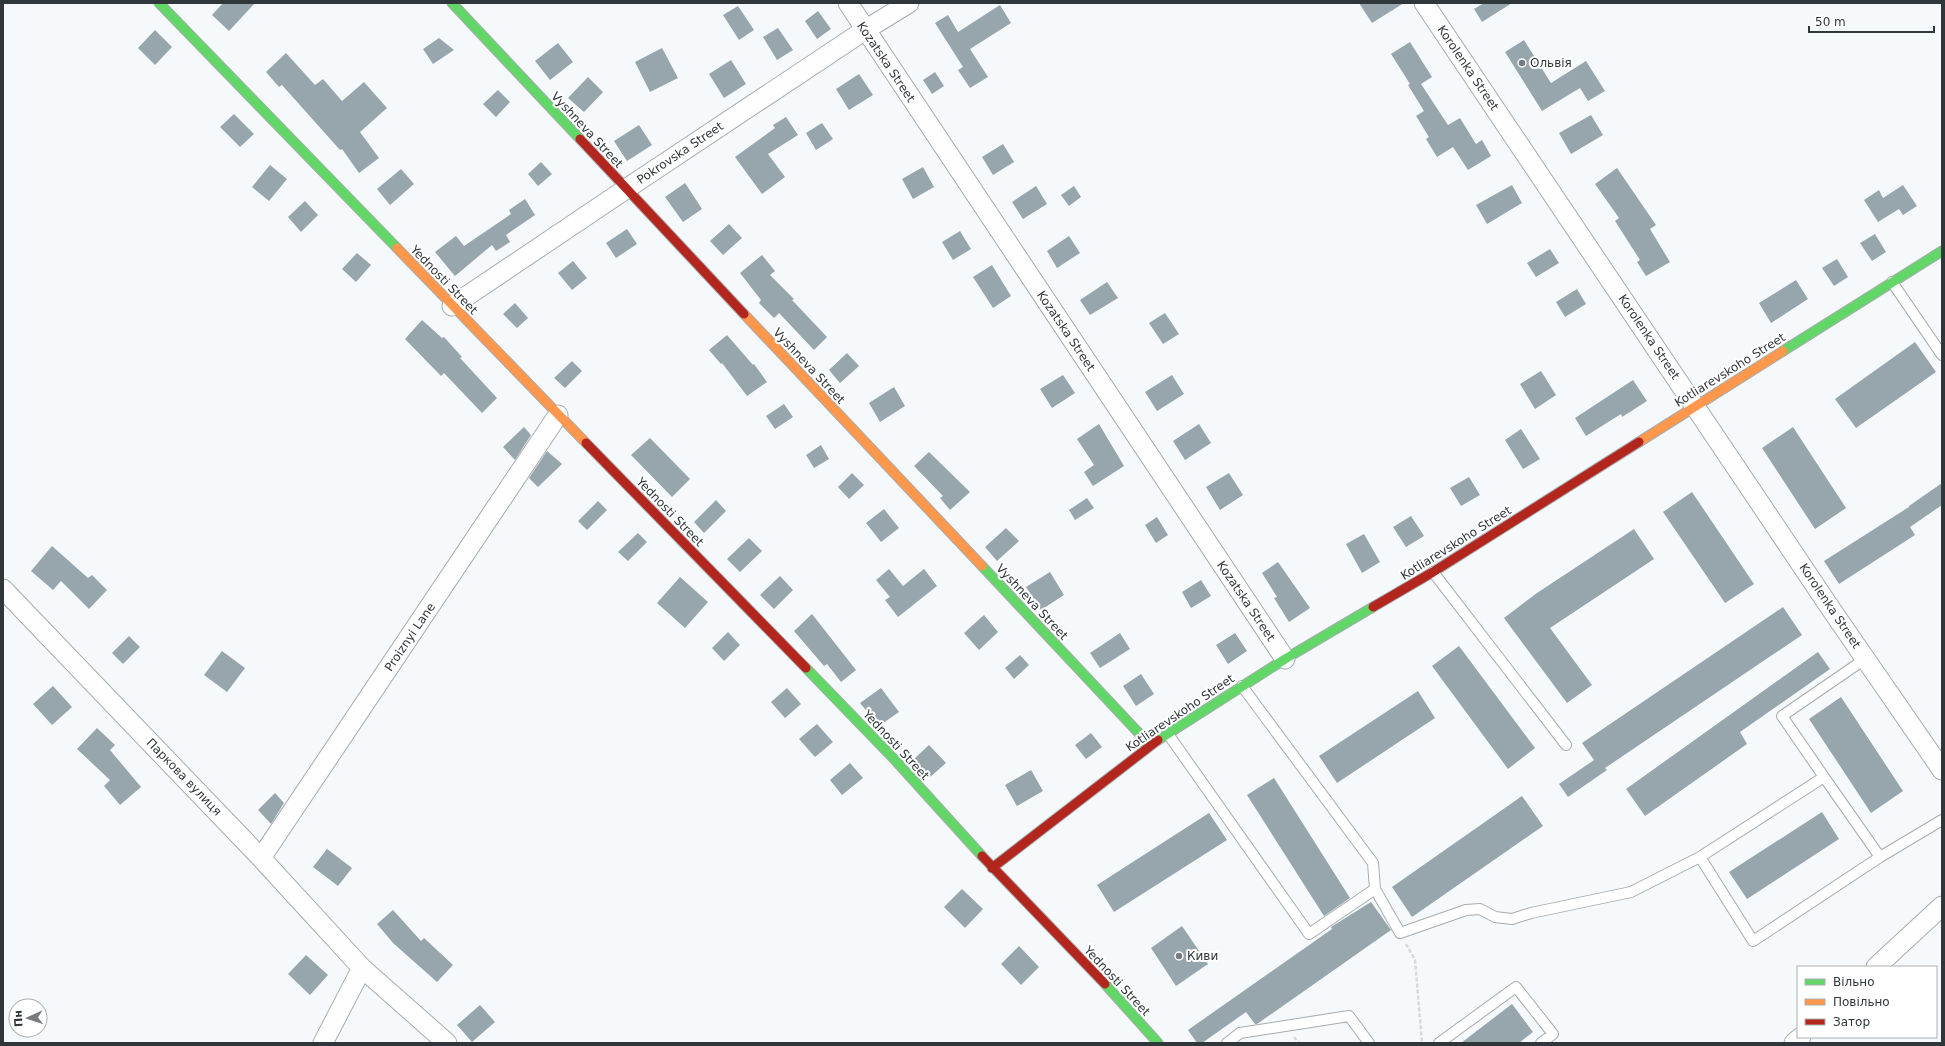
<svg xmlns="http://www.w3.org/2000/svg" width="1945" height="1046" font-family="'DejaVu Sans',sans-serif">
<rect width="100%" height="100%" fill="#f5f9fb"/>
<path fill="#97a6ac" d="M 223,3 L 255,3 L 229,31 L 212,15 Z
M 1359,3 L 1404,3 L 1372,23 Z
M 1484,3 L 1512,3 L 1482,22 L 1474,9 Z
M 1000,5 L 1011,23 L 970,49 L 988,77 L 970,88 L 958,70 L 963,67 L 935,23 L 948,15 L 958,32 Z
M 738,6 L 754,30 L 739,40 L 723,15 Z
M 818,11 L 831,29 L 817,39 L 805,21 Z
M 778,28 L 793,50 L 777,60 L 763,37 Z
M 155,30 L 172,47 L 155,65 L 138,48 Z
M 439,38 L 454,50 L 433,64 L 423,49 Z
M 1524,40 L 1551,83 L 1586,61 L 1605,91 L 1588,101 L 1580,88 L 1542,111 L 1505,52 Z
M 1410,42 L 1432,77 L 1421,84 L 1448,125 L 1460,118 L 1476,144 L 1482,140 L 1491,156 L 1468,170 L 1453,147 L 1437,157 L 1426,139 L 1429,137 L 1416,116 L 1424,111 L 1408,85 L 1410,84 L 1391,54 Z
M 558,43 L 573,62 L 550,80 L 535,61 Z
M 662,48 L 678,78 L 650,92 L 635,62 Z
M 286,53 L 315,85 L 323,79 L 342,101 L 364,82 L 387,108 L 360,132 L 379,158 L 359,173 L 342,149 L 340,150 L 282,85 L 279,87 L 266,72 Z
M 731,60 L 746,84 L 724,98 L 709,74 Z
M 935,72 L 944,86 L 932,94 L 923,80 Z
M 859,74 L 873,95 L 849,110 L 836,89 Z
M 588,77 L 603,92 L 584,112 L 568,98 Z
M 498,90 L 510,102 L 496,117 L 483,104 Z
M 234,114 L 254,134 L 240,147 L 220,127 Z
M 1591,115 L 1603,135 L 1571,154 L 1559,133 Z
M 786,117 L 798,135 L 768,154 L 785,177 L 762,194 L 735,157 L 775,128 L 773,125 Z
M 822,123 L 833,139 L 816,150 L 806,133 Z
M 639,125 L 652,145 L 627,161 L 614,141 Z
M 1003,144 L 1014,162 L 993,175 L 982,157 Z
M 541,162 L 552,174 L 538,186 L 528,174 Z
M 270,165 L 287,179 L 269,201 L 252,187 Z
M 923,167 L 934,187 L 913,199 L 902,179 Z
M 1617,168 L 1656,225 L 1650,229 L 1670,262 L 1646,276 L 1637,262 L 1640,260 L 1615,221 L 1619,218 L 1595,184 Z
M 401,169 L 414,184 L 390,205 L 377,189 Z
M 685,183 L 702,209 L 683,222 L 665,197 Z
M 1512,185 L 1522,203 L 1487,224 L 1476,205 Z
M 1903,185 L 1917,206 L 1903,215 L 1899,209 L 1878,222 L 1864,200 L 1879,190 L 1883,198 Z
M 1036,186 L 1047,204 L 1023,219 L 1012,202 Z
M 1074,186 L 1081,197 L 1069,206 L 1061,195 Z
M 525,199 L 535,215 L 506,235 L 510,242 L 496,251 L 492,245 L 455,276 L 435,252 L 456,236 L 464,246 L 511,214 L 509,210 Z
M 305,201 L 318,215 L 301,232 L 288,217 Z
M 729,224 L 742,238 L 723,255 L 710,241 Z
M 627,229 L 637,244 L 616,258 L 606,243 Z
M 960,231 L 971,249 L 953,260 L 942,242 Z
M 1875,234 L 1886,252 L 1872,261 L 1860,243 Z
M 1069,236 L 1080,253 L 1057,268 L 1047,251 Z
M 1550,249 L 1559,263 L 1536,277 L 1527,263 Z
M 357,253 L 371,265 L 356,282 L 342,269 Z
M 762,255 L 775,271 L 770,275 L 794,299 L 792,300 L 827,337 L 814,350 L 779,313 L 774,318 L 759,303 L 761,300 L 740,273 Z
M 1837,259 L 1848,277 L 1834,286 L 1822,268 Z
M 573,261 L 587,278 L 572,290 L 558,273 Z
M 992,265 L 1011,296 L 993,308 L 973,277 Z
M 1796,280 L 1808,299 L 1771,323 L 1759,303 Z
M 1107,282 L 1118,298 L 1090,315 L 1080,300 Z
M 1577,289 L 1586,304 L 1565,317 L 1556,302 Z
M 515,303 L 528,318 L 517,328 L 503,314 Z
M 1165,313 L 1179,334 L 1163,344 L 1149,323 Z
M 422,320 L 442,338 L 444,337 L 462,357 L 460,358 L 497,398 L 482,413 L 444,373 L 441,376 L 405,339 Z
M 727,335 L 753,365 L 754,364 L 767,382 L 747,396 L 722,363 L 721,364 L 709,350 Z
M 1915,342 L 1936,372 L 1856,428 L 1835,399 Z
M 847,353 L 859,366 L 840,383 L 829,370 Z
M 572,361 L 582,371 L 565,388 L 554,378 Z
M 1541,371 L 1556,395 L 1535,409 L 1520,384 Z
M 1063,375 L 1075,393 L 1052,408 L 1040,389 Z
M 1172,375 L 1184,394 L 1157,411 L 1145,392 Z
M 1633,380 L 1647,401 L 1622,417 L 1621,414 L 1586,436 L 1575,418 Z
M 894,387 L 905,406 L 880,422 L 869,403 Z
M 784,404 L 793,417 L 775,429 L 766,416 Z
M 1099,424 L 1124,466 L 1093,486 L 1084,472 L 1094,465 L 1077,439 Z
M 1199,424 L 1211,443 L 1185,460 L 1173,441 Z
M 524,427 L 531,435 L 515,460 L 503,447 Z
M 1793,427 L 1846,508 L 1815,529 L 1762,448 Z
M 1521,429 L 1540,459 L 1523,469 L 1505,440 Z
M 650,438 L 690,479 L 672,497 L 631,455 Z
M 821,445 L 829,459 L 814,468 L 806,455 Z
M 547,451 L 562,464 L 538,487 L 529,478 Z
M 929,452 L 970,492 L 950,510 L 940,498 L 943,496 L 914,466 Z
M 852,473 L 864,485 L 849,499 L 838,487 Z
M 1229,473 L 1243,495 L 1220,510 L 1206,487 Z
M 1469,477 L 1480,495 L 1461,506 L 1450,488 Z
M 1942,483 L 1942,505 L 1910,527 L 1915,535 L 1839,584 L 1824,561 L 1909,507 L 1909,506 Z
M 1692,492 L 1754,584 L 1725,603 L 1663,512 Z
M 1087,498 L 1094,508 L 1075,520 L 1069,510 Z
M 716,500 L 726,511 L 704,533 L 694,522 Z
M 598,501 L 607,510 L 587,530 L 578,521 Z
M 884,509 L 899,528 L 881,542 L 866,523 Z
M 1411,516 L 1424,536 L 1406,547 L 1393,527 Z
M 1157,517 L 1168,535 L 1156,543 L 1145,525 Z
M 1006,528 L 1019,541 L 997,561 L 985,547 Z
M 1634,529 L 1654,559 L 1550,628 L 1592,685 L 1567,703 L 1504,618 L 1537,593 Z
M 638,533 L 647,542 L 628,561 L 618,552 Z
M 1364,534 L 1380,562 L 1362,573 L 1346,544 Z
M 749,538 L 762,551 L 740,572 L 727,559 Z
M 52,546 L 88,578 L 92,575 L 107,590 L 89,609 L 61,581 L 53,590 L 31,571 Z
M 1278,562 L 1310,608 L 1289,622 L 1274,598 L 1277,597 L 1262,573 Z
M 889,569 L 903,586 L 924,569 L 937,586 L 898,617 L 885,600 L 890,597 L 876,580 Z
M 1050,572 L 1064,595 L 1041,610 L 1026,587 Z
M 780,576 L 793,590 L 774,609 L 760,595 Z
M 680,577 L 708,602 L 685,628 L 657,603 Z
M 1201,580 L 1211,596 L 1191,608 L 1182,592 Z
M 1783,607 L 1802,635 L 1605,768 L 1607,770 L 1568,797 L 1559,784 L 1594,760 L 1582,743 Z
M 812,614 L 856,670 L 841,682 L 827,664 L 824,666 L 794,631 Z
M 984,615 L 998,632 L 979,650 L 964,633 Z
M 728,632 L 740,645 L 724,661 L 712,648 Z
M 1120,633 L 1130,649 L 1100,668 L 1090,653 Z
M 1235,633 L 1247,651 L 1228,664 L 1216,645 Z
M 129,636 L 140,647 L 123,664 L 112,653 Z
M 1459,646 L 1535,748 L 1508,769 L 1432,666 Z
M 222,651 L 245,668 L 227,692 L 204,675 Z
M 1818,652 L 1830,669 L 1740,732 L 1747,744 L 1645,816 L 1626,789 Z
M 1020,655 L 1029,665 L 1014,679 L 1005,668 Z
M 1141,674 L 1154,694 L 1136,706 L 1123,686 Z
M 53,686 L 72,707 L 52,725 L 33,704 Z
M 787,688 L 801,704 L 785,718 L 771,702 Z
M 881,688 L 899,712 L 879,726 L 860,703 Z
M 1418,691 L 1435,718 L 1337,783 L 1319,756 Z
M 1841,697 L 1903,791 L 1871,813 L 1809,719 Z
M 817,724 L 833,742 L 815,757 L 799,739 Z
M 97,728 L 115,745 L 110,750 L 141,787 L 120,805 L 104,786 L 110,780 L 77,749 Z
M 1091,733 L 1102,747 L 1086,759 L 1075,745 Z
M 929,745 L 946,763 L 929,778 L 913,760 Z
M 850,763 L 863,778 L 842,795 L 830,780 Z
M 1031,770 L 1043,791 L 1017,806 L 1005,785 Z
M 1274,778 L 1350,898 L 1324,916 L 1247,795 Z
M 275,793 L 284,803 L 271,824 L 258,810 Z
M 1522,796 L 1543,826 L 1412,917 L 1392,887 Z
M 1822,812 L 1839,839 L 1747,899 L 1729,872 Z
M 1209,813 L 1227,840 L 1114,912 L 1097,885 Z
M 327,849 L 352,868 L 338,886 L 313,867 Z
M 962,889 L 983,909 L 965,928 L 944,907 Z
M 1371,902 L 1391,930 L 1257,1024 L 1255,1024 L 1246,1012 L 1202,1043 L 1197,1043 L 1188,1030 L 1332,929 L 1331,927 Z
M 393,910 L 421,941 L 424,938 L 453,965 L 437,982 L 393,943 L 377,924 Z
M 1182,926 L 1208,964 L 1176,986 L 1151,948 Z
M 1019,946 L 1039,967 L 1021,985 L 1001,964 Z
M 306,955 L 328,975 L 310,995 L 288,974 Z
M 1512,1004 L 1533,1032 L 1519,1043 L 1461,1043 Z
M 480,1005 L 495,1022 L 472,1042 L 457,1025 Z"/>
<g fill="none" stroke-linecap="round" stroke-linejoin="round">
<g stroke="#a7acaf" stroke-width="12">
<path id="lane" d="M 1892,282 L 1942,355
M 1433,572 L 1566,745
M 1168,734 L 1309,934 L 1375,889 L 1373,863 L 1242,686
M 1824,777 L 1782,716 L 1865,659
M 1880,857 L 1824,777 L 1700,857 L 1753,941 L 1880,857 L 1942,820
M 1375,889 L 1400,933 L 1466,910 L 1480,909 L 1495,917 L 1512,919 L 1531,913 L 1631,892 L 1700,857
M 1227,1043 L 1240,1033 L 1349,1016 L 1369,1043
M 1439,1043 L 1516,987 L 1553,1034 L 1541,1043"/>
</g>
<g stroke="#a7acaf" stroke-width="21">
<path id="street" d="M 848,3 L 1285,659
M 1424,3 L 1833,612 L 1942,770
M 452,306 L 626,189 L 865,30 L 909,3
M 3,589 L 261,858 L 362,968 L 447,1043
M 261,858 L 558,415
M 1876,967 L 1942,906
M 323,1043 L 362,968
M 1794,1043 L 1801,1037"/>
</g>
<g stroke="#a7acaf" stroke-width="11">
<path id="fast" d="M 159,3 L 397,248
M 452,3 L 580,139
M 1783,351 L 1942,251
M 982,566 L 1150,745
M 806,668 L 895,760 L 982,856
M 1158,740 L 1285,659 L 1373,607
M 1105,984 L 1158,1043"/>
</g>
<g stroke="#a7acaf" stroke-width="11">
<path id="slow" d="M 397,248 L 586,443
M 744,314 L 982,566
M 1639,442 L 1783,351"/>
</g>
<g stroke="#a7acaf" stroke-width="11">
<path id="jam" d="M 580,139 L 744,314
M 586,443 L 806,668
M 1373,607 L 1433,572 L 1639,442
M 982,856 L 1105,984
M 992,868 L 1158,740"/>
</g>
<path stroke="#d7d9da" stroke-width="2.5" stroke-dasharray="4 2" stroke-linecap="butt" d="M 1406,944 L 1415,960 L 1422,1043
M 1294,1037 L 1299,1043"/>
<use href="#lane" stroke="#fefefe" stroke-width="10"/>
<use href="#street" stroke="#fefefe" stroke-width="19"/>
<use href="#fast" stroke="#63d668" stroke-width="9"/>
<use href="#slow" stroke="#ff974d" stroke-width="9"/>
<use href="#jam" stroke="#b3261e" stroke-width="9"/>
</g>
<g fill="#757b7e" stroke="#fff" stroke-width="1.5">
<circle cx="1522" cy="63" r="4"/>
<circle cx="1179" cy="956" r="4"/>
</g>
<g text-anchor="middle" stroke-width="4" stroke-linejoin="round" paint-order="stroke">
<g font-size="12" fill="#30373a" stroke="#fff">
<text transform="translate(886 62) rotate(56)" y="4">Kozatska Street</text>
<text transform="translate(1468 68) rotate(56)" y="4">Korolenka Street</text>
<text transform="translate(587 130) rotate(47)" y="4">Vyshneva Street</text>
<text transform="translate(680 153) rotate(-34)" y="4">Pokrovska Street</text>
<text transform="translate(444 280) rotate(46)" y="4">Yednosti Street</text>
<text transform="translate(1066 331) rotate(56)" y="4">Kozatska Street</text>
<text transform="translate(1649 337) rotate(56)" y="4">Korolenka Street</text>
<text transform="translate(809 366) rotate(47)" y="4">Vyshneva Street</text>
<text transform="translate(1730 370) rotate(-32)" y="4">Kotliarevskoho Street</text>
<text transform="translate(670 512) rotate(46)" y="4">Yednosti Street</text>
<text transform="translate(1456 543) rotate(-32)" y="4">Kotliarevskoho Street</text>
<text transform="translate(1246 601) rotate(56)" y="4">Kozatska Street</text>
<text transform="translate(1032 602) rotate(47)" y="4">Vyshneva Street</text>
<text transform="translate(1830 606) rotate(56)" y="4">Korolenka Street</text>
<text transform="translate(410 637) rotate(-56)" y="4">Proiznyi Lane</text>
<text transform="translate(1180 713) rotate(-34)" y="4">Kotliarevskoho Street</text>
<text transform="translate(896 745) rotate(47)" y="4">Yednosti Street</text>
<text transform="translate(184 777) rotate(46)" y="4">Паркова вулиця</text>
<text transform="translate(1117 981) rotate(47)" y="4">Yednosti Street</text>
</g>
<g font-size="12" fill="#30373a" stroke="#fff" text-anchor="start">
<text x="1530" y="67">Ольвія</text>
<text x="1187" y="960">Киви</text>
</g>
</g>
<rect width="1945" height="1046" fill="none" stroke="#30373a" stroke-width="8"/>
<rect x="1797" y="966" width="140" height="72" fill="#ffffff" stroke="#acafb0"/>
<rect x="1805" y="979" width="20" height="6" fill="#63d668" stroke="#acafb0"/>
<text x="1833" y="986" font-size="12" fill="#30373a">Вільно</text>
<rect x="1805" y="999" width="20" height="6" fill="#ff974d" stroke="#acafb0"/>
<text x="1833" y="1006" font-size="12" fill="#30373a">Повільно</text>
<rect x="1805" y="1019" width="20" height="6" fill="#b3261e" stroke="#acafb0"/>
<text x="1833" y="1026" font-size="12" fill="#30373a">Затор</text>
<g transform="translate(28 1018) rotate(267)"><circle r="19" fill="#ffffff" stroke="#acafb0"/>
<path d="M0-3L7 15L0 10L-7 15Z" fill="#757b7e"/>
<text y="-6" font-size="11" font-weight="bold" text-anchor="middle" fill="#30373a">Пн</text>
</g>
<path d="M1809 26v6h125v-6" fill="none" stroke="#30373a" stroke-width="2"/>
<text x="1815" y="26" font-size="12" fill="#30373a" stroke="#ffffff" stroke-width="3" paint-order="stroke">50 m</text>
</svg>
